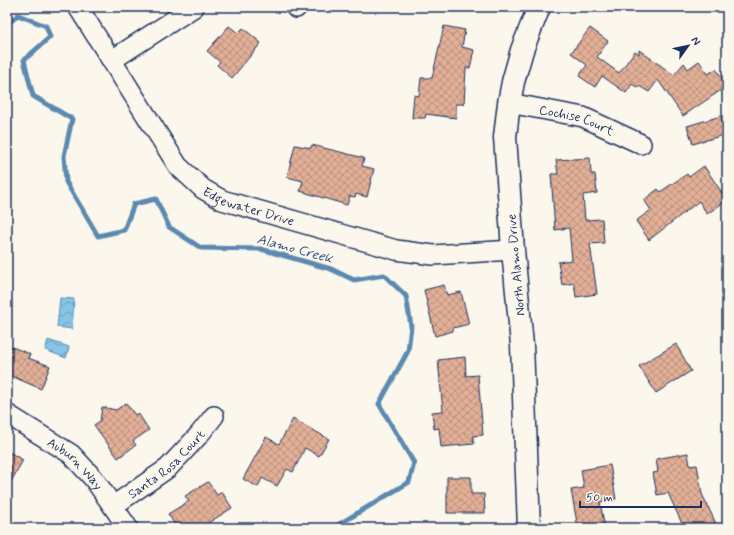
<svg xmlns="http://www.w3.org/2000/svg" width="734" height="535" font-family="Mynerve,sans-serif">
<defs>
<pattern id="water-waves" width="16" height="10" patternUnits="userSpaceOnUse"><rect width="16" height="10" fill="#86c5e7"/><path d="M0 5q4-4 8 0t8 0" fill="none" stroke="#6da0be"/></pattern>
<pattern id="building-cross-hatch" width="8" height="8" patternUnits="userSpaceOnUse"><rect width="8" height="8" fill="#e3af96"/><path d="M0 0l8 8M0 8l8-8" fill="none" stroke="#b78f7e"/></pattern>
</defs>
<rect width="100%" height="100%" fill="#fbf7ec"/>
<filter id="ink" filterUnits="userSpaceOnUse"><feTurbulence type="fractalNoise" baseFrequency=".025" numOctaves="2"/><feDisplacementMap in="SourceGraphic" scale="8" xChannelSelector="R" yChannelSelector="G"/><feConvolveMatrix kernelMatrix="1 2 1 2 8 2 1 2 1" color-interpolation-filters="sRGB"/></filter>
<g filter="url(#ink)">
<path fill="url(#water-waves)" stroke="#5b89b0" d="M 60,298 L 74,299 L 72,329 L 57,327 Z
M 48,340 L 69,347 L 66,358 L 45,350 Z"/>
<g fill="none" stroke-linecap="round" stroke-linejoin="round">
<path stroke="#5b89b0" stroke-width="5" d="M 7,25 L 18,15 L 46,26 L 50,37 L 24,60 L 33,96 L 72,119 L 64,156 L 66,182 L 98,236 L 124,230 L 134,204 L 156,199 L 169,227 L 201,248 L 261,249 L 331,269 L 354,280 L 384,275 L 406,296 L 411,326 L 408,351 L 379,404 L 414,463 L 409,482 L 333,528"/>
</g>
<path fill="url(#building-cross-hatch)" stroke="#1b2f5e" d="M 229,26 L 238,33 L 243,28 L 261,43 L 232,78 L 217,65 L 220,62 L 207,51 Z
M 444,26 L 465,30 L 462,47 L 474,50 L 470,68 L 466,68 L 464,104 L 456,104 L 456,118 L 426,114 L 425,118 L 412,118 L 414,95 L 419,96 L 421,78 L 432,78 Z
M 590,28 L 608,41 L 597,57 L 619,73 L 635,51 L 639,54 L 639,50 L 674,75 L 684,63 L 688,69 L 699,61 L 708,74 L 716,69 L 727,86 L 683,116 L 658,80 L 649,92 L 639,86 L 638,88 L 632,84 L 626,93 L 602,76 L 595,87 L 579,76 L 587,65 L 571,53 Z
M 721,116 L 727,134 L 693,144 L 687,126 Z
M 295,145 L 311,148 L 312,145 L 364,158 L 362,166 L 374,169 L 367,197 L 356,194 L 355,197 L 350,196 L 347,205 L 300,191 L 303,181 L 287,177 Z
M 590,158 L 591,174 L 595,174 L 597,193 L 583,195 L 585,220 L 602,219 L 604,243 L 590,244 L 597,294 L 576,297 L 574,283 L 562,285 L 558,262 L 572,260 L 569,228 L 555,230 L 551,174 L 558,174 L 556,160 Z
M 704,166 L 727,200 L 707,214 L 699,201 L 649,240 L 636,221 L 651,210 L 644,200 L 658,189 L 660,192 L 687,174 L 689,177 Z
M 444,285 L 447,295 L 461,292 L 469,324 L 453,328 L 453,331 L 435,336 L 424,290 Z
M 676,344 L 691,371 L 656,393 L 639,366 Z
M 7,345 L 30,354 L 28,358 L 50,366 L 41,389 L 7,374 Z
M 465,357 L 466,376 L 478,375 L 483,435 L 473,436 L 474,444 L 441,447 L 439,428 L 434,429 L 432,412 L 443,411 L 438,360 Z
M 126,403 L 135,415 L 138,413 L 149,430 L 133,441 L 136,445 L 118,458 L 94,425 L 100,421 L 102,407 L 116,410 Z
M 293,419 L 329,439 L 319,456 L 305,448 L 293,472 L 287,469 L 277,486 L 262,478 L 258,487 L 243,479 L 266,437 L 279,444 Z
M 7,451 L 23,460 L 7,489 Z
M 688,453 L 690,466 L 697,465 L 702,494 L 718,528 L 684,528 L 668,493 L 657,495 L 653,473 L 658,472 L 656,459 Z
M 610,465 L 616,499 L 600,502 L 605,528 L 578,528 L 571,490 L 584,488 L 581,470 Z
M 447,477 L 471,477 L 471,494 L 484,494 L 485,513 L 447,513 Z
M 208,482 L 217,495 L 222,492 L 232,508 L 200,528 L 177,528 L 168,514 L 189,501 L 185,496 Z"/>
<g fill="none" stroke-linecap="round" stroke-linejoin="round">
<g stroke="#1b2f5e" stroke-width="22">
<g id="minor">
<path id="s1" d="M 78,7 L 178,166 L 203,189 L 222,200 L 396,250 L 433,255 L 513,250"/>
<path d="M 296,7 L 296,8"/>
<path d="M 112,60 L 194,7"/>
<path id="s2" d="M 509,103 L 583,117 L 641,144"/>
<path id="s3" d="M 7,414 L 71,454 L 94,479 L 128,528"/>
<path id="s4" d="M 113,506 L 168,468 L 198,436 L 214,416"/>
</g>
</g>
<g stroke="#1b2f5e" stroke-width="25">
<path id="tertiary" d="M 529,528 L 522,345 L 513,250 L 505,137 L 509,103 L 513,82 L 522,50 L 539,7"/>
</g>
<use href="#minor" stroke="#fbf7ec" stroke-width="19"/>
<use href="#tertiary" stroke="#fbf7ec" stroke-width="22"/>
</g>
</g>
<g text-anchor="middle" stroke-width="4" stroke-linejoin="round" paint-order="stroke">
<g font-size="13" fill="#1b2f5e" stroke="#fbf7ec">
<text dy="5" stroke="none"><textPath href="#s2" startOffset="70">Cochise Court</textPath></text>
<text dy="5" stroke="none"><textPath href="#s1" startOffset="271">Edgewater Drive</textPath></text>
<text transform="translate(515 265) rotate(-95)" y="5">North Alamo Drive</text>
<text dy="5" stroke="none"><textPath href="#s4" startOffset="68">Santa Rosa Court</textPath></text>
<text dy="5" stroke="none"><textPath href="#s3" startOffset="85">Auburn Way</textPath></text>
</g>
<g font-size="14" font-style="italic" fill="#365480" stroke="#fbf7ec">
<text transform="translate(295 248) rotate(15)" y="5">Alamo Creek</text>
</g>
</g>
<rect width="734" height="535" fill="none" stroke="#fbf7ec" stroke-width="24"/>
<rect x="12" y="12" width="710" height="511" fill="none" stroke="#1b2f5e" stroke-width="1.5" filter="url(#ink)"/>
<g transform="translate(688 46) rotate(57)" stroke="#fbf7ec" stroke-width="3" paint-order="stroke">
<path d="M0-3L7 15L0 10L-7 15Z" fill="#1b2f5e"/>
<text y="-6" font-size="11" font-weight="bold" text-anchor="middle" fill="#1b2f5e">N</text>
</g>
<path d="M580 501v6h121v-6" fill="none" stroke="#1b2f5e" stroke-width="2"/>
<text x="586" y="501" font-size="12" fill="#1b2f5e" stroke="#fbf7ec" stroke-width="3" paint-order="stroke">50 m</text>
</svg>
